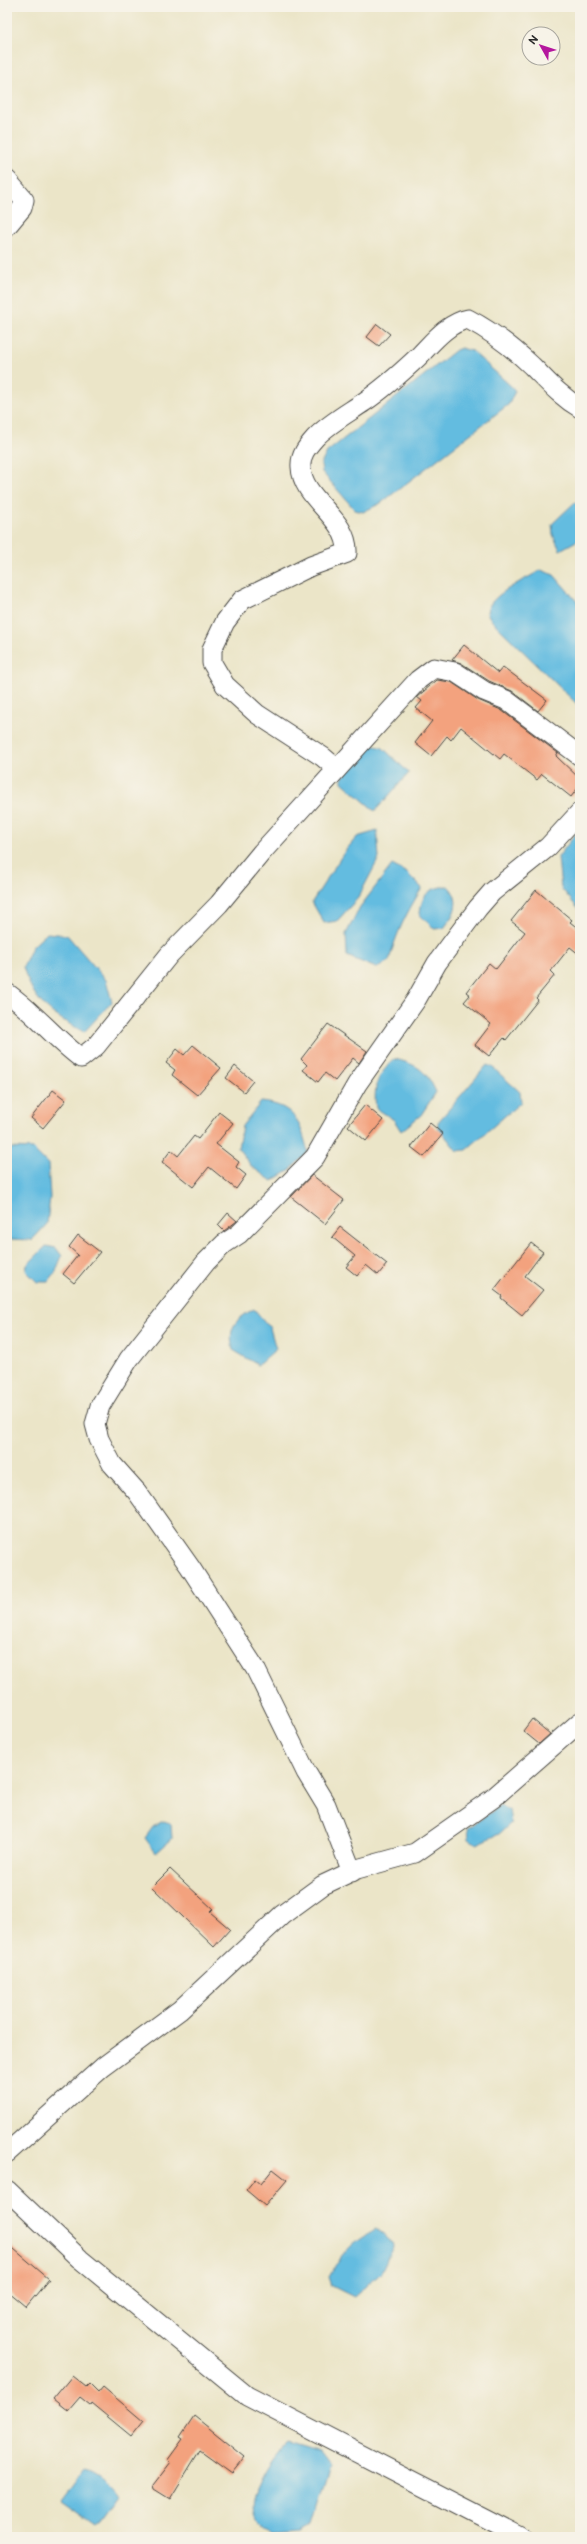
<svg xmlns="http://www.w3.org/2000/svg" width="587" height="2544" font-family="'Balsamiq Sans',sans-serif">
<rect width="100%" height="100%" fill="#f7f3e8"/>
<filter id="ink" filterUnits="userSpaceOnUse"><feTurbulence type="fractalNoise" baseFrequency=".025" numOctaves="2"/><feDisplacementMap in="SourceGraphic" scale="8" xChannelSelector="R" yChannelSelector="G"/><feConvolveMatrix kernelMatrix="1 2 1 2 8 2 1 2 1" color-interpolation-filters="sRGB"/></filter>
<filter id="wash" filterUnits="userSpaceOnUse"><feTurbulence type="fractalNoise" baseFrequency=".012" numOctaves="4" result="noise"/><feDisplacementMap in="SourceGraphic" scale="16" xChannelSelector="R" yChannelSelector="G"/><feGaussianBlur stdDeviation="0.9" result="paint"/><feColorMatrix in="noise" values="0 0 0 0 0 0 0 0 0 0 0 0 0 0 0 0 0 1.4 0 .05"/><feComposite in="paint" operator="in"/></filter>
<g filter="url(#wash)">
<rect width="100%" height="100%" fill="#ebe5c8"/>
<path fill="#63bce0" stroke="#477486" d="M 461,348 L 472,351 L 512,387 L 515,391 L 509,404 L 381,503 L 363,512 L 355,510 L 322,472 L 321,464 L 327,452 L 456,350 Z
M 580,501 L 580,539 L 560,550 L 553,535 L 552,524 L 573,504 Z
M 541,570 L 554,575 L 580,605 L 580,707 L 492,621 L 487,613 C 488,595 527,579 541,570 Z
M 371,745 L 383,748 L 409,773 L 375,811 L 342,782 L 342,778 Z
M 580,828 L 580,911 L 561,888 L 558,857 Z
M 377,831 L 379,858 L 358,898 L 337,921 L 324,923 L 312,902 L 345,851 L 357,837 Z
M 392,865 L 407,873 L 422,888 C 407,912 396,933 389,961 L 376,968 L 347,956 L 346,934 L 360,907 Z
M 448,886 C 462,900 455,914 444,928 L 434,929 L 420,915 C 421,895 428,888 448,886 Z
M 47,933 L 67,935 L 106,980 L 112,1002 L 84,1032 C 51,1014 35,1005 23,967 L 32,947 Z
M 395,1059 C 418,1065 426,1070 436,1092 L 421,1115 L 401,1131 L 394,1120 L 376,1108 C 373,1085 378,1074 395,1059 Z
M 487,1065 L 492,1067 L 520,1092 L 521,1102 L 466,1150 L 457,1151 L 438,1127 L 438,1122 Z
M 261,1102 C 295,1105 300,1122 308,1152 L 289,1171 L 272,1181 L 252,1167 L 238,1148 L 242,1126 Z
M 9,1148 L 33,1149 L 48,1164 L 50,1197 L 47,1224 L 32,1240 L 7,1239 L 7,1149 Z
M 46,1246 L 56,1248 L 62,1256 L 55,1273 L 48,1282 L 37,1282 L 26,1271 L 27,1265 Z
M 254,1309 L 270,1328 L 276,1349 L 258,1365 L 233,1350 C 228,1328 234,1320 254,1309 Z
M 500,1806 L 509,1810 L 511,1823 L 499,1834 L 477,1844 L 469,1839 L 468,1828 Z
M 163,1821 L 171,1824 L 172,1839 L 156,1853 L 145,1838 L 153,1827 Z
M 376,2229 L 394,2244 L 381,2272 L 354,2297 L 332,2286 L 329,2277 C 343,2253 351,2242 376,2229 Z
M 286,2442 L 319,2452 L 329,2465 L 310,2527 L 298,2534 L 272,2536 C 268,2532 259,2527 256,2521 C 245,2498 268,2458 286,2442 Z
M 84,2470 C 96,2471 112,2486 118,2496 L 100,2521 L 95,2525 L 61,2501 Z"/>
<g id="blocks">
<path fill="#f3a27e" d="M 377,324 L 390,334 L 379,346 L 367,337 Z
M 464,645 L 498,673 L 503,667 L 547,700 L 538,711 L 512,691 L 489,681 L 461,663 L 452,660 Z
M 437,680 L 451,682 L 478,700 L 501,710 L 558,753 L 556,756 L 580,779 L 580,785 L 571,797 L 542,774 L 537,780 L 504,754 L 500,759 L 461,727 L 451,740 L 447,736 L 431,756 L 415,743 L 432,721 L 416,708 L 422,701 L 417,697 Z
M 536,890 L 572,920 L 570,922 L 580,930 L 580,955 L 570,947 L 551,971 L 555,975 L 536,998 L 538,1000 L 506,1040 L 504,1038 L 489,1056 L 475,1045 L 491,1024 L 464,1002 L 470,995 L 466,992 L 489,963 L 496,969 L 525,932 L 511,921 Z
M 328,1024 L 367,1051 L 359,1063 L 353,1058 L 335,1081 L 325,1073 L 318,1082 L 303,1070 L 307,1065 L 301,1059 Z
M 193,1045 L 221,1068 L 197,1095 L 172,1075 L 175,1070 L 166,1063 L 177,1049 L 184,1055 Z
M 235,1066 L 253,1081 L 244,1092 L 226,1078 Z
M 53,1090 L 66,1100 L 43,1128 L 31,1118 Z
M 365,1105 L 383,1120 L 366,1141 L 348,1126 Z
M 219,1112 L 233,1123 L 216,1144 L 239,1162 L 236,1167 L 246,1175 L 236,1189 L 209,1167 L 193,1187 L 162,1162 L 171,1150 L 178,1156 L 194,1136 L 198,1139 Z
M 430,1123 L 443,1134 L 424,1157 L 411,1147 Z
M 312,1175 L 344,1200 L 325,1224 L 291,1197 Z
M 228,1213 L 237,1221 L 224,1231 L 218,1225 Z
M 340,1227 L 387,1264 L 378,1275 L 366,1265 L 357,1276 L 346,1267 L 355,1256 L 332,1237 Z
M 78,1235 L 100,1252 L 74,1283 L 63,1274 L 78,1255 L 69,1247 Z
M 531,1243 L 543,1252 L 525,1276 L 543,1290 L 522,1315 L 501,1298 L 502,1296 L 494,1290 Z
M 532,1719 L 550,1734 L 539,1744 L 523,1731 Z
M 170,1869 L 213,1909 L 210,1912 L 230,1929 L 214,1947 L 152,1887 Z
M 273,2169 L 287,2180 L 265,2206 L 246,2190 L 255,2179 L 261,2184 Z
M 7,2243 L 49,2279 L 26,2307 L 7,2291 Z
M 72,2376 L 86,2387 L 89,2384 L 98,2393 L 103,2387 L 143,2421 L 131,2436 L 91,2403 L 90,2405 L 80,2397 L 68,2411 L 53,2399 Z
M 194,2416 L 245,2457 L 232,2473 L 200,2450 L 170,2499 L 154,2489 L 153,2485 L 170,2463 L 167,2461 L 183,2439 L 180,2437 Z"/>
</g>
</g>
<g filter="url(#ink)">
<use href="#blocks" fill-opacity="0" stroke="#484743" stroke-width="1"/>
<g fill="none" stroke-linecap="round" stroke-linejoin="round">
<g stroke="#484743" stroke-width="21">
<path id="minor" d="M 7,180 L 24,200 L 22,208 L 7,226
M 337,769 L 323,757 L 257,714 L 225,685 L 212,663 L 212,649 L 225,622 L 242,600 L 311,566 L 347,553 C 349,518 302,500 301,467 C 300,455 307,447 315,438 C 328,424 348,413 364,402 C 383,389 401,373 418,357 C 432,343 447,323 468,319 C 491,331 513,348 532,366 C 548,382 561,397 580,408
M 7,993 C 34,1012 54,1038 81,1058 L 96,1046 L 169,955 L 219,904 L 262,852 L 418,680 L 434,668 L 455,672 L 484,691 L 506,700 L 580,756
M 352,1872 L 326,1805 L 306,1772 L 255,1668 L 190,1567 L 137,1492 L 112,1464 L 99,1439 L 95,1424 L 100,1406 L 129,1359 L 206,1262 L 224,1244 L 239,1234 L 315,1157 L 357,1084 L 416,1000 L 437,963 L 478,908 L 492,892 L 548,847 L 580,812
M 7,2153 L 103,2067 L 180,2010 L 282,1915 L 323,1885 L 357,1869 L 415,1853 L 492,1799 L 580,1722
M 7,2190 L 80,2259 L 247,2396 L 521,2537"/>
</g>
<use href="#minor" stroke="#fff" stroke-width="19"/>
</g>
</g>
<rect width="587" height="2544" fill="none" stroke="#f7f3e8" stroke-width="24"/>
<g transform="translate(541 46) rotate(309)"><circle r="19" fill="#f7f3e8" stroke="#a5a39c"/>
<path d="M0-3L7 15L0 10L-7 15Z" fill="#b5179e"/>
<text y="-6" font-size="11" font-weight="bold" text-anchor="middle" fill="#2b2b2b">N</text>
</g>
</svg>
